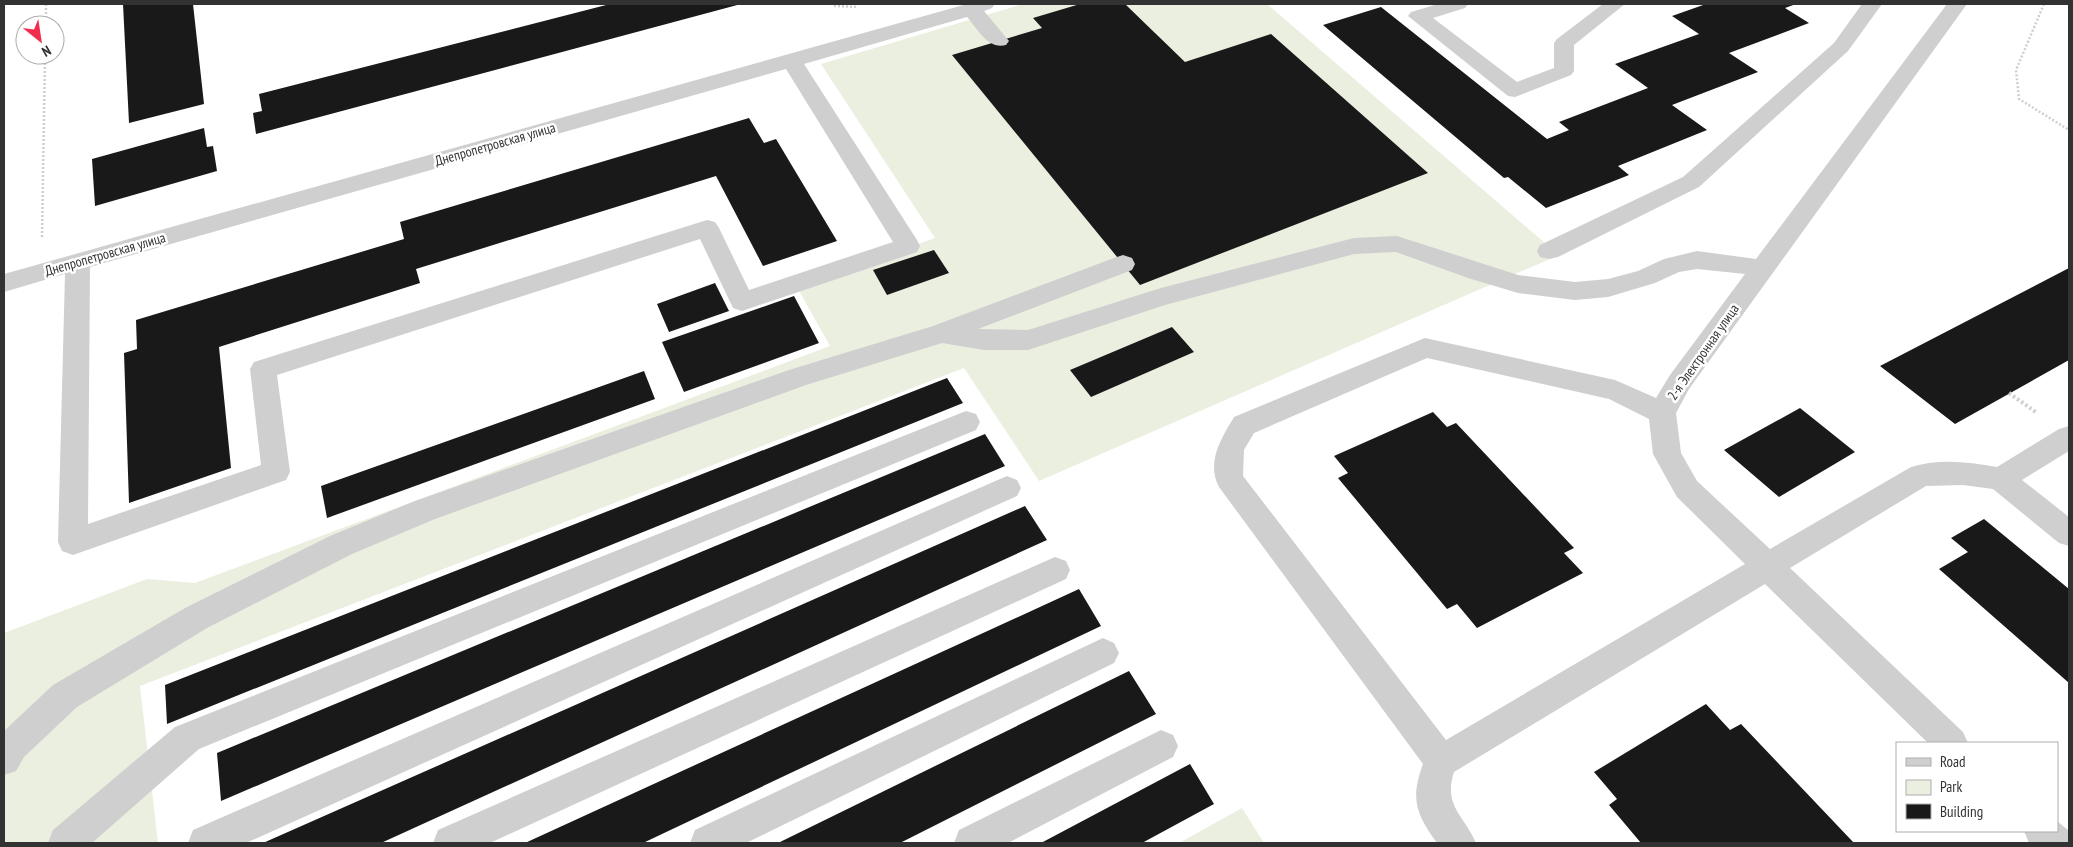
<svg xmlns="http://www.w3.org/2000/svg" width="2073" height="847" font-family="'PT Sans Narrow',sans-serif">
<rect width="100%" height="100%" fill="#fff"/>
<path fill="#eaefe0" d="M 1023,4 L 1267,4 L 1559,255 L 1039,481 L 964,368 L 140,686 L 158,843 L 4,843 L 4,633 L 147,579 L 195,583 L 830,346 L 797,287 L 935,238 L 821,64 Z
M 1242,808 L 1264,843 L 1179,843 Z"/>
<path fill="#191919" d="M 123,4 L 193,4 L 204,104 L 129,123 Z
M 610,4 L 741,4 L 256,134 L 253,113 L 262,111 L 259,94 Z
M 1080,4 L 1125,4 L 1185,62 L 1271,34 L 1428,173 L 1140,285 L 952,55 L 1042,28 L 1033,18 Z
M 1706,4 L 1796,4 L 1785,8 L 1809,23 L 1729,53 L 1758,72 L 1672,105 L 1707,130 L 1618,166 L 1629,175 L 1546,208 L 1508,177 L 1504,178 L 1323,25 L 1381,7 L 1547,139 L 1569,130 L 1559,122 L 1648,88 L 1615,64 L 1699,34 L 1672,16 Z
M 749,118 L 764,143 L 776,139 L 837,241 L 763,266 L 716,176 L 416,269 L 420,283 L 219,347 L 231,468 L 129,503 L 124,353 L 137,349 L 136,320 L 404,239 L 400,222 Z
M 204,128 L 207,147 L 213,146 L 217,171 L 95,206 L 92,159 Z
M 934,250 L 949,273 L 887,295 L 873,270 Z
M 2069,268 L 2069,360 L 1955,424 L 1880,366 Z
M 715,283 L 729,311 L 669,332 L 657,304 Z
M 794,296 L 819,343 L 684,392 L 662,342 Z
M 1172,327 L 1194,352 L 1091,397 L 1070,370 Z
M 644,371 L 655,399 L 327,518 L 321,486 Z
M 947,378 L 963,403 L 167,724 L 165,685 Z
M 1800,408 L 1855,452 L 1779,497 L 1724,450 Z
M 1433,412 L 1447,427 L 1456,423 L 1574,548 L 1564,553 L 1583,573 L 1477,628 L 1457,604 L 1447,609 L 1338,478 L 1348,473 L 1334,456 Z
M 985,434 L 1005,466 L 221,801 L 217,753 Z
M 1025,506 L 1047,540 L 381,843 L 263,843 Z
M 1984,519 L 2069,589 L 2069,683 L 1939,569 L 1968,552 L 1951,538 Z
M 1079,589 L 1101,626 L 643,843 L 525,843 Z
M 1129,671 L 1156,714 L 900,843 L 778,843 Z
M 1706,704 L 1730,730 L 1741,724 L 1854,843 L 1641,843 L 1609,805 L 1617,799 L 1594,772 Z
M 1190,764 L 1214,804 L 1142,843 L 1041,843 Z"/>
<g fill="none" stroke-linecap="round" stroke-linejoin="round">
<path stroke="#cfcfcf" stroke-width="2.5" stroke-dasharray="2 2" stroke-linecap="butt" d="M 46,4 L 46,25
M 2044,4 L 2016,70 L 2019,99 L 2069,130
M 834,6 L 858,7
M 42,237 L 45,55"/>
<path stroke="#cfcfcf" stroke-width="4" stroke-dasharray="2.5 2.5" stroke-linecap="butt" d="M 2009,393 L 2037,413"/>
<path fill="#cfcfcf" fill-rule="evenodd" d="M 967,4 L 995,4 L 992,8 L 984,11 L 1009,41 L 1006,45 C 988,50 978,29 967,17 L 804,64 L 917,240 L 920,246 L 917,252 L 742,311 L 733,308 L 700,239 L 277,375 L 290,472 L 286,480 L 73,555 L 62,551 L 58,542 L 65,274 L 4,292 L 4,274 ZM 786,69 L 893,242 L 749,290 L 719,228 L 715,222 L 707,220 L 254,362 L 250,369 L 261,465 L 88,524 L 90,267 Z
M 1438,4 L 1468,4 L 1465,8 L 1433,18 L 1517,82 L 1554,68 L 1554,43 L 1557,39 L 1603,4 L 1625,4 L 1574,45 L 1574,71 L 1571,75 L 1515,97 L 1508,96 L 1408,16 L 1411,12 Z
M 1862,4 L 1882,4 L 1848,51 L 1699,187 L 1558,257 L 1549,259 L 1540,257 L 1537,251 L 1540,245 L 1683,177 L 1834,43 Z
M 1947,4 L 1967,4 L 1689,389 L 1676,413 L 1681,453 L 1697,481 L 1770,549 L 1911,467 C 1938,458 1969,462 1997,467 L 2059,429 L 2069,426 L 2069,451 L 2022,480 L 2069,517 L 2069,546 L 2059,543 L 1993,489 L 1963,485 L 1926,486 L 1790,568 L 1963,732 L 1968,743 L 1928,743 L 1765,584 L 1454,772 C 1443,806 1464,815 1476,843 L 1437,843 C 1416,814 1410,799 1423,764 L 1219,487 C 1206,462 1221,439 1234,417 L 1425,338 L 1615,380 L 1656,398 L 1670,375 L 1745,274 L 1697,269 L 1679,272 L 1655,283 L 1608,297 L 1575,300 L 1518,293 L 1468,278 L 1396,252 L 1354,254 L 1165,305 L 1028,350 L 984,350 L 942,343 L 806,385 L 435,519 L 352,554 L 207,628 L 77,707 L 24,757 L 16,771 L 4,775 L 4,731 L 53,685 L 185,608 L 330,536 L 415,501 L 789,370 L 933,326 L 1114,258 L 1123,255 L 1132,258 L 1135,264 L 1132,270 L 978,329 L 1028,330 L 1161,288 L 1354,238 L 1397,236 L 1518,275 L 1575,282 L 1608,279 L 1638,271 L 1664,259 L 1697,251 L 1756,259 ZM 1427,358 L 1609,399 L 1649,419 L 1653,454 L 1677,497 L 1745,564 L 1446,740 L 1243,476 L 1244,450 L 1254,433 Z
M 966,411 L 976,414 L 980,422 L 976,430 L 199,749 L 92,843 L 48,843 L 53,830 L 175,727 Z
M 1007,476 L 1017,480 L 1021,488 L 1017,496 L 246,843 L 188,843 L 193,830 Z
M 1055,557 L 1066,561 L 1070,570 L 1066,579 L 490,843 L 433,843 L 438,830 Z
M 1103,638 L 1114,643 L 1119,653 L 1114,663 L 746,843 L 690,843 L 695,830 Z
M 1161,730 L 1173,735 L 1178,746 L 1173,757 L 1008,843 L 954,843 L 959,830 Z
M 2057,821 L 2068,830 L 2069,843 L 2029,843 L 2024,831 L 2057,831 Z"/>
</g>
<g text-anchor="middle" stroke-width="5" stroke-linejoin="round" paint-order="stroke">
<g font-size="14" fill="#323232" stroke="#fff">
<text transform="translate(495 144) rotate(-16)" y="5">Днепропетровская улица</text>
<text transform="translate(105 254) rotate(-16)" y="5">Днепропетровская улица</text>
<text transform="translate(1703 352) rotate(-55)" y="5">2-я Электронная улица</text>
</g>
</g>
<rect width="2073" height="847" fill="none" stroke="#323232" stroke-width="10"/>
<rect x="1896" y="742" width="162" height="90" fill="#ffffff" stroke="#adadad"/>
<rect x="1906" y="758" width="25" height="8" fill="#cfcfcf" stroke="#adadad"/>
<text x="1940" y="767" font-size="15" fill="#323232">Road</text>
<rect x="1906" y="780" width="25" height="15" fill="#eaefe0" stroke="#adadad"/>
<text x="1940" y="792" font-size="15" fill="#323232">Park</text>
<rect x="1906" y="804" width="25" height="15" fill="#191919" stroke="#adadad"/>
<text x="1940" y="817" font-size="15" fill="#323232">Building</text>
<g transform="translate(40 40) rotate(150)"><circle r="24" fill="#ffffff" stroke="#adadad"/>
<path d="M0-4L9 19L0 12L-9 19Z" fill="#f12d4d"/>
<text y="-8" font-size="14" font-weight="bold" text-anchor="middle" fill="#323232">N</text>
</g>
</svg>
